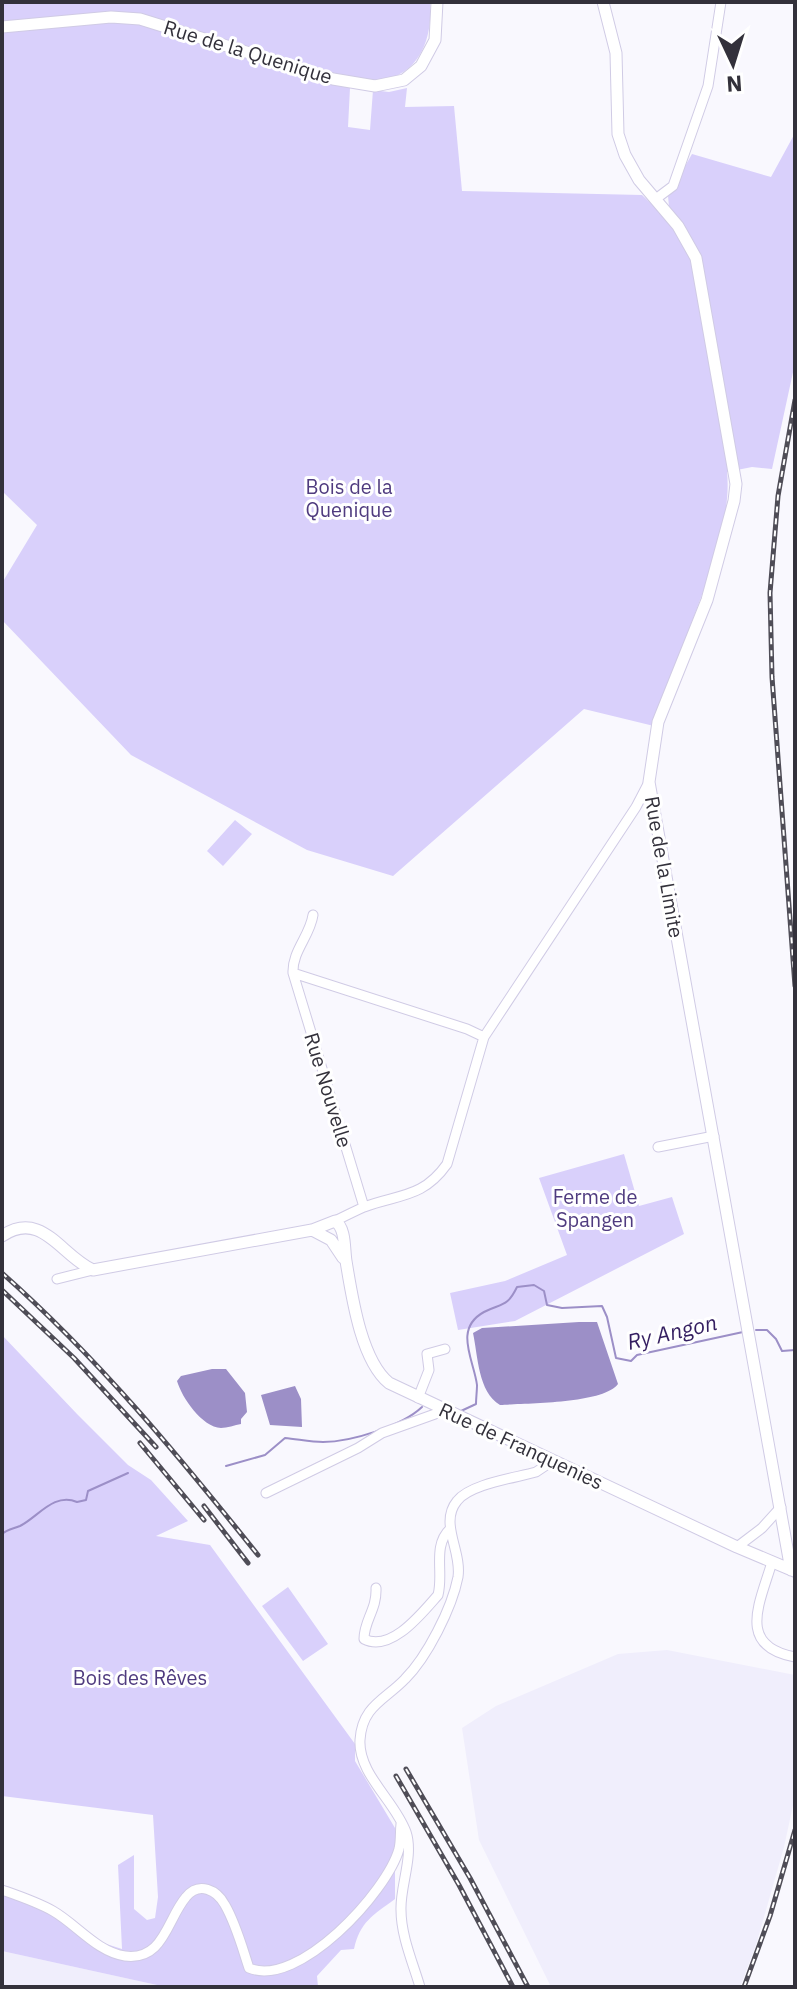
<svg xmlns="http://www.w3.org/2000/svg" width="797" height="1989" font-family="'IBM Plex Sans',sans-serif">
<rect width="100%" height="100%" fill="#f9f8fe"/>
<path fill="#f0eefc" d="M 667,1650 L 795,1675 L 795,1796 L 784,1847 L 756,1945 L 740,1987 L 551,1987 L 479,1840 L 462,1728 L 496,1706 L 618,1654 Z
M 2,1951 L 166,1987 L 2,1987 Z"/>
<path fill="#d9d0fb" d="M 2,2 L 430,2 C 433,37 420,75 381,80 C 367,82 350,78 336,77 L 334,83 L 350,88 L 348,127 L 370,130 L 373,90 L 389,92 L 407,88 L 405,107 L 454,106 L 462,191 L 642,195 L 661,213 L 669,207 L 668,196 L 692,154 L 771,177 L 795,133 L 795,363 L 772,469 L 752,467 L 727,472 C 733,529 696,607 677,662 C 670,683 664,706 658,727 L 584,709 L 393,876 L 307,850 L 131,755 L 2,620 L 2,583 L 37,525 L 2,491 Z
M 235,820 L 252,834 L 223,866 L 207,851 Z
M 624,1154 L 639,1206 L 672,1197 L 684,1234 L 515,1321 L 458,1330 L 450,1293 L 505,1281 L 567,1255 L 539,1178 Z
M 2,1335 L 77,1414 L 128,1465 L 151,1480 L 188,1521 L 156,1536 L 210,1545 L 355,1744 L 355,1761 L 395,1828 L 395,1899 C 373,1915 360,1922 354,1949 L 341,1950 L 317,1976 L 318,1987 L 166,1987 L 2,1951 L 2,1885 L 56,1908 L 100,1942 L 122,1949 L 118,1865 L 134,1855 L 134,1909 L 147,1920 L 155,1918 L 158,1897 L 153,1815 L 2,1796 Z
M 288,1587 L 328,1644 L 303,1661 L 262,1606 Z"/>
<path fill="#9c8fc7" d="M 579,1322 L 597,1322 L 618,1384 C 603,1404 526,1403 500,1405 C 478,1392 478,1356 473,1333 L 482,1328 Z
M 212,1369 L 226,1369 L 245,1393 L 247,1412 L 241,1419 L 241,1424 C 235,1425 227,1428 221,1428 C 202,1427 182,1398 177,1381 L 181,1376 Z
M 295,1386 L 301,1399 L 302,1427 L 270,1425 L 261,1395 Z"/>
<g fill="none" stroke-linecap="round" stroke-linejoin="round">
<path stroke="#9c8fc7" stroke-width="2" d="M 756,1330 L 767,1330 L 776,1339 L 782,1351 L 795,1350
M 461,1411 L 476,1404 C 476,1398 477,1391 477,1385 C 474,1360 453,1329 484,1312 C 501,1303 507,1308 517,1287 L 534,1285 L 544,1291 L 547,1305 L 562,1308 L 602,1306 L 607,1317 L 616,1358 L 631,1361 L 637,1355 L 743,1332
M 226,1466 L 265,1455 L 285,1438 C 297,1439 311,1442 323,1442 C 351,1442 402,1426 422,1407
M 2,1534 C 8,1529 13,1529 20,1526 C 38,1517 54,1492 77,1502 L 86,1500 L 88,1491 L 128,1473"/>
<g stroke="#d0cbe5" stroke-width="11">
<path id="minor" d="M 657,198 L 673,186 L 708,86 L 721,2
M 313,915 C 310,936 292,951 293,973 L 364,1207
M 293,973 L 467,1029 L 484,1037
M 658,1147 L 714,1136
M 335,1221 C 345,1216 355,1211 364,1207 C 399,1194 423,1198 447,1164 L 484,1037 L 636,807 L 649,782
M 57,1279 L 93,1270
M 418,1398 L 429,1370 L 427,1354 L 445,1349
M 266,1493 L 358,1448 L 382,1433 L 435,1414 L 440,1409
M 737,1547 L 762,1528 L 781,1507
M 772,1562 C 760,1603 736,1646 795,1657
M 376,1588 C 377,1610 364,1620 364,1639 C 391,1653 422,1613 438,1595 C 444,1573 432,1546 450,1529
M 2,1890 C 19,1896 37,1902 53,1911 C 76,1924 97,1952 125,1956 C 164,1961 167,1919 186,1897 C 199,1881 217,1890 225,1905 C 236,1924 242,1947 249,1968 C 298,1989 387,1892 399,1849 C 401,1841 400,1832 401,1824
M 420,1987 C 413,1963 401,1936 401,1910 C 400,1886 414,1856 406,1832 C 395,1801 358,1774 360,1740 C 362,1706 385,1700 405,1679 C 427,1657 452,1608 458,1577 C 462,1551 439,1523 457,1501 C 470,1484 515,1478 536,1472 L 545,1466 L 547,1459"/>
</g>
<g stroke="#d0cbe5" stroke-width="13">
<path id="tertiary" d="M 603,2 L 616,53 L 618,134 L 625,155 L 639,180 L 678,226 L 696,258 L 736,484 L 734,501 L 707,600 L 658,722 L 649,782 L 791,1570
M 2,27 L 111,17 L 140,19 L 333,79 L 375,86 L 404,80 L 421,66 L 435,40 L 437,2
M 312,1230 L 331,1240 L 343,1258
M 2,1236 C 42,1209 61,1256 93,1270 L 312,1230 L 335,1221 C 346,1228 344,1249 346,1261 C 352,1297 361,1360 389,1383 L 737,1547 L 794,1571"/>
</g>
<use href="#minor" stroke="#fff" stroke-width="9"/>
<use href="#tertiary" stroke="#fff" stroke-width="11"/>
<g stroke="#4f4d57" stroke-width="5">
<path id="rail" d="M 795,400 L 778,496 L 770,593 L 772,677 L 795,986
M 2,1273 C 98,1358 178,1455 258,1555
M 2,1290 L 74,1358 L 156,1447
M 140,1443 L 204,1520
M 204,1506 L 248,1563
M 406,1769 L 470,1878 L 528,1987
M 396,1776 L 459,1885 L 513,1987
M 744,1987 L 770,1916 L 795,1830"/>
</g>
<use href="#rail" stroke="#fff" stroke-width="2" stroke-dasharray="6" stroke-linecap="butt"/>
</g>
<g text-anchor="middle" stroke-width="6" stroke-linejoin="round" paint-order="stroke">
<g font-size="20" fill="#33313b" stroke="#fff">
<text transform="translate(248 52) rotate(17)" y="7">Rue de la Quenique</text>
<text transform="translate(664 867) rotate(80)" y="7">Rue de la Limite</text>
<text transform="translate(328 1090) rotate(73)" y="7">Rue Nouvelle</text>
<text transform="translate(521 1446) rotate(25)" y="7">Rue de Franquenies</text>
</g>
<g font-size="20" fill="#4f3b7f" stroke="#fff">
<text x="349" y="494">Bois de la<tspan x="349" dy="23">Quenique</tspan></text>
<text x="595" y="1204">Ferme de<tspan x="595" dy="23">Spangen</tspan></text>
<text x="140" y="1685">Bois des Rêves</text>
</g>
<g font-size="22" font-style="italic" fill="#351f61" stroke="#fff">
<text transform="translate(672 1332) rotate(-13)" y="8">Ry Angon</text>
</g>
</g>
<rect width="797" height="1989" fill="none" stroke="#33313b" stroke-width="8"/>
<g transform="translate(733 64) rotate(176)" stroke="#ffffff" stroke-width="6" paint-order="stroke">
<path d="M0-6L14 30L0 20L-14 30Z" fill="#33313b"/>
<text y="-12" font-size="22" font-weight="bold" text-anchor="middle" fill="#33313b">N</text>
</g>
</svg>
